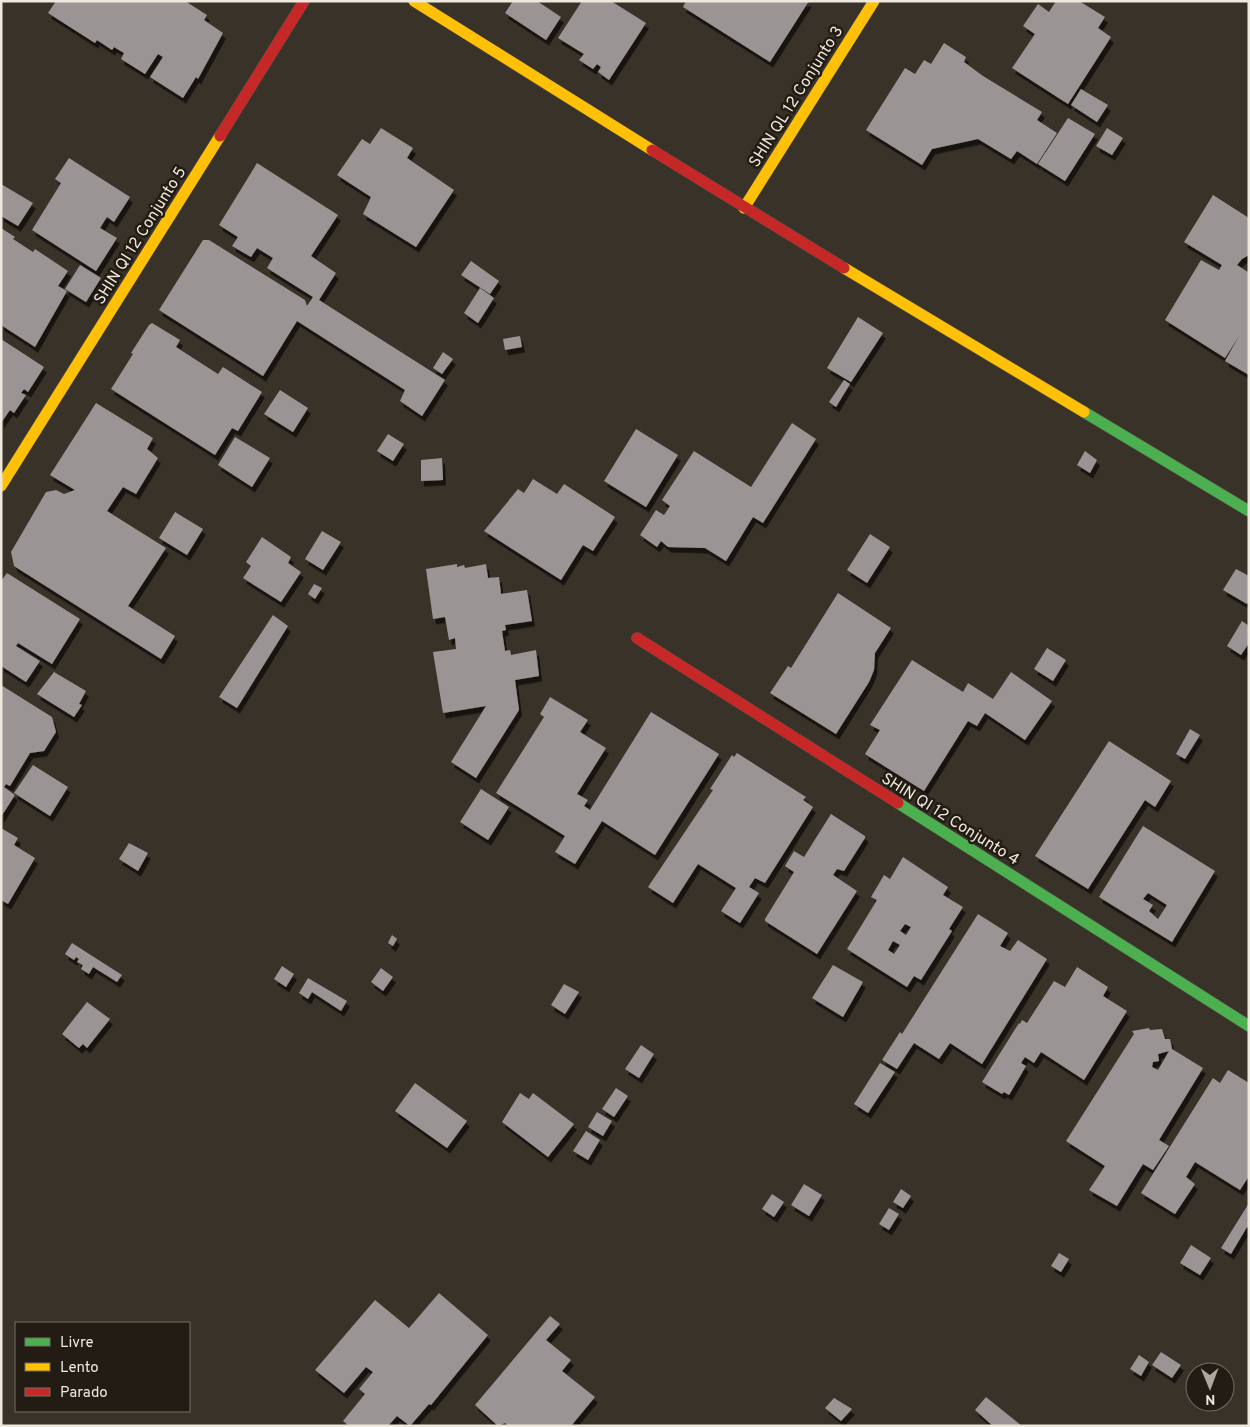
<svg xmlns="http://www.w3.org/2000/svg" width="1250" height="1427" font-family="Overpass,sans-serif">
<defs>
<filter id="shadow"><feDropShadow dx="3" dy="5.5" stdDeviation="0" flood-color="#0009"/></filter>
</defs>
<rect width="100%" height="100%" fill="#393228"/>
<path fill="#9a9494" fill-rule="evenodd" filter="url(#shadow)" d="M 56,1 L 185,1 L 207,15 L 204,20 L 223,33 L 198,79 L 196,77 L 183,98 L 150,77 L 163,57 L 158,54 L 145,74 L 121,59 L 124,53 L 114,47 L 112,50 L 97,40 L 95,43 L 48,13 Z
M 513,1 L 537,1 L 561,17 L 546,40 L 505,13 Z
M 582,1 L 611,1 L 646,23 L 609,80 L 598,72 L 601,67 L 597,64 L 593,69 L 579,60 L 584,54 L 558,38 Z
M 686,1 L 809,1 L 770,62 L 683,7 Z
M 1056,1 L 1079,1 L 1105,17 L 1098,28 L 1111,37 L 1068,104 L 1012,68 L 1035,34 L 1023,26 L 1038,4 L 1049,12 Z
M 944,43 L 966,57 L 964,62 L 983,76 L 1042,112 L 1037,120 L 1057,133 L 1037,164 L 1017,151 L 1011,159 L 978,139 L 932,149 L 922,165 L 866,130 L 905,68 L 915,74 L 924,60 L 931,64 Z
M 1081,89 L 1108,105 L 1097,122 L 1071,105 Z
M 1068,118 L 1095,134 L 1065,181 L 1038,164 Z
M 381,128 L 413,148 L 407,158 L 454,190 L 416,247 L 363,214 L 371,197 L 337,175 L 362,139 L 370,144 Z
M 1107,128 L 1123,138 L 1112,155 L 1096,146 Z
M 69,158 L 130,197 L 114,222 L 107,217 L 100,228 L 117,238 L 96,271 L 32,230 L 61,183 L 55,179 Z
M 257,163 L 338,215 L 311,256 L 336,273 L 319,300 L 445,380 L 422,416 L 400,401 L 405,390 L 297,321 L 263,376 L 159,310 L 203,240 L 209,240 L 305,300 L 307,306 L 313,297 L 267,268 L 273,258 L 257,248 L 251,257 L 232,246 L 238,237 L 219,225 Z
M 1,184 L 33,203 L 18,226 L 1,216 Z
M 1213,195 L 1249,218 L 1249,255 L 1242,259 L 1237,265 L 1248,272 L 1249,270 L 1249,375 L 1225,361 L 1239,336 L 1225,358 L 1165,320 L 1201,260 L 1219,270 L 1222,265 L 1184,242 Z
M 1,228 L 15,237 L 13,239 L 33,252 L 35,249 L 68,271 L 58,286 L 67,291 L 35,347 L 1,325 Z
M 471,261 L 499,281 L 490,294 L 461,275 Z
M 80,265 L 101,278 L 86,302 L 65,289 Z
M 480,288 L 494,298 L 478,323 L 464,313 Z
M 858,317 L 883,333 L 851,382 L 827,368 Z
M 152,323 L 180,340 L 176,347 L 218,374 L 223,367 L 262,392 L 238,431 L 232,428 L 215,455 L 111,389 L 133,354 L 131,353 L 149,325 Z
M 520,336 L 522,347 L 505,350 L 503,339 Z
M 1,339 L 44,367 L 28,392 L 24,389 L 21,393 L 26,395 L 14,413 L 10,410 L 1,423 Z
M 443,352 L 453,359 L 442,374 L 433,368 Z
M 844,380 L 850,384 L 836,407 L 829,402 Z
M 280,390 L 308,408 L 293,432 L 264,414 Z
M 96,403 L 153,438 L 147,449 L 158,458 L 136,494 L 123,487 L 107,511 L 166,548 L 128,606 L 175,636 L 161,659 L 14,566 L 11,552 L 46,492 L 56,490 L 64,494 L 75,490 L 50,475 Z
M 792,423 L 816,439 L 763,523 L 753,517 L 726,561 L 705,548 L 668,547 L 661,541 L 657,547 L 640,535 L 656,510 L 664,515 L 670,506 L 662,500 L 694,451 L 751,487 Z
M 636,429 L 678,455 L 646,507 L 604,481 Z
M 388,434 L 404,444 L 393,461 L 377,451 Z
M 235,437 L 270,458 L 252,487 L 218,465 Z
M 1085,451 L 1097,460 L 1090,473 L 1077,465 Z
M 442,458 L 443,480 L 421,481 L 421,460 Z
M 533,479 L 557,494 L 564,484 L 615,517 L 593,551 L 583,545 L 561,580 L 484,531 L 518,489 L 524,493 Z
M 175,512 L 203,529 L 187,555 L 159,538 Z
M 322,531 L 341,542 L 323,570 L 305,559 Z
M 870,534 L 890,547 L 867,583 L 847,570 Z
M 262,537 L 291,557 L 288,563 L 301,572 L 281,602 L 243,578 L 251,566 L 246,562 Z
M 457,564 L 457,567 L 464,565 L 465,568 L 486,564 L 488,578 L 499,577 L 501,594 L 527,590 L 532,621 L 505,625 L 506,630 L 502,631 L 505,651 L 510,650 L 511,655 L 536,650 L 539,676 L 515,680 L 519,710 L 476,778 L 451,762 L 486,706 L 443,713 L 433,652 L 456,649 L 455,638 L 449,640 L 445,617 L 433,619 L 426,569 Z
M 1236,569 L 1249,576 L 1249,600 L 1247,604 L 1223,590 Z
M 7,573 L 80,619 L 52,664 L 18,643 L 16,646 L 40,661 L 26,682 L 1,666 L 1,581 Z
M 314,584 L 322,588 L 315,599 L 308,594 Z
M 838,593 L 891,628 L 875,653 L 874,670 L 869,682 L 836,734 L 770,693 L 788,666 L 791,668 Z
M 273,615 L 288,626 L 237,708 L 219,697 Z
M 1242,621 L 1249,626 L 1249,643 L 1241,655 L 1227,646 Z
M 1047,648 L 1066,660 L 1053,681 L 1034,669 Z
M 912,660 L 963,692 L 968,683 L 993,699 L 1011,672 L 1052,701 L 1025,740 L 985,713 L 977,726 L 968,721 L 924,791 L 865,754 L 880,730 L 870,725 Z
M 54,672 L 86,691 L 79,704 L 82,705 L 74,717 L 37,694 Z
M 1,685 L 52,717 L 56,732 L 44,751 L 30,753 L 10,786 L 6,784 L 4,787 L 15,795 L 1,817 Z
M 550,697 L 588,720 L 580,732 L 606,748 L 577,794 L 588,800 L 584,806 L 590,810 L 651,712 L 719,754 L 655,855 L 602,821 L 575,864 L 555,852 L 565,836 L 496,793 L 544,717 L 540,714 Z
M 1190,729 L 1200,735 L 1185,759 L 1176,754 Z
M 1109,741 L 1171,781 L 1155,807 L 1145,800 L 1088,889 L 1035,856 Z
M 737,753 L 806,797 L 803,800 L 813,807 L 765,883 L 755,878 L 749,887 L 759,893 L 740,923 L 721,911 L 736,888 L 698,864 L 673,903 L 648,887 L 713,790 L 710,789 L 732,755 L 734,757 Z
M 33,765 L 68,787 L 50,816 L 14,793 Z
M 481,789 L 509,807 L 488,840 L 460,822 Z
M 831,814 L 865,836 L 865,838 L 844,871 L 837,869 L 833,875 L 857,891 L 817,954 L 765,921 L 765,919 L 794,872 L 785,866 L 794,851 L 804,857 Z
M 1143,826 L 1215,871 L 1172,942 L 1099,897 ZM 1148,893 L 1167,905 L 1158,919 L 1149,911 L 1153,905 L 1143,899 Z
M 1,828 L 18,838 L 14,845 L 35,858 L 8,904 L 1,900 Z
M 129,843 L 148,853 L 138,871 L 119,859 Z
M 903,857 L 948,887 L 943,895 L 963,907 L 949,929 L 952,931 L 921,980 L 914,976 L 907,987 L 847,949 L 877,900 L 871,897 L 884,875 L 890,879 ZM 905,924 L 911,927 L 906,935 L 900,931 ZM 893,941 L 900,945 L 894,954 L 888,950 Z
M 978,914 L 1008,933 L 1000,946 L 1010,951 L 1018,940 L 1047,959 L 982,1064 L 950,1043 L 939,1059 L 914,1043 L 897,1069 L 882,1060 L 900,1032 L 902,1034 Z
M 392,935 L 397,939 L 393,946 L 388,943 Z
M 72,943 L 122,975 L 117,982 L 93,967 L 89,974 L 81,969 L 83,965 L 77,962 L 79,959 L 76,957 L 74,960 L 65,954 Z
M 833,965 L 863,982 L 843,1017 L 812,998 Z
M 282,966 L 294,974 L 286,987 L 274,979 Z
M 1077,967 L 1108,987 L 1103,996 L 1127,1011 L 1084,1080 L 1041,1052 L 1034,1063 L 1025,1057 L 1021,1063 L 1026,1066 L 1009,1095 L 1004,1092 L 1002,1094 L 982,1082 L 1019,1023 L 1020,1024 L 1022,1020 L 1027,1023 L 1054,981 L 1065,987 Z
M 381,968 L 393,977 L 383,991 L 371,982 Z
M 308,978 L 347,1001 L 341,1011 L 312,992 L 308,999 L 299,993 Z
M 564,984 L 579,992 L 565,1014 L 551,1005 Z
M 87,1002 L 110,1019 L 87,1048 L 83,1044 L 79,1048 L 62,1034 Z
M 1149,1028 L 1150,1030 L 1162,1029 L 1165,1039 L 1170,1039 L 1172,1049 L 1203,1068 L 1159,1140 L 1169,1146 L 1153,1170 L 1143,1164 L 1117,1206 L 1089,1190 L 1105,1166 L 1066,1141 L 1134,1034 L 1132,1031 ZM 1169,1051 L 1158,1070 L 1152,1067 L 1153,1062 L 1159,1061 L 1158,1054 Z
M 641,1045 L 654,1054 L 639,1078 L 625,1069 Z
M 880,1063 L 895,1072 L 868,1113 L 854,1104 Z
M 1228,1070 L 1249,1083 L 1249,1176 L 1240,1190 L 1195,1162 L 1186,1177 L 1195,1184 L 1175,1214 L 1141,1193 L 1213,1078 L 1220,1083 Z
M 415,1083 L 467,1121 L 447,1148 L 395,1111 Z
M 616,1088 L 628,1096 L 614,1117 L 602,1109 Z
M 520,1093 L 529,1099 L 533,1093 L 574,1124 L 548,1157 L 502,1122 Z
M 597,1112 L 612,1121 L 603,1136 L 588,1127 Z
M 586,1131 L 600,1140 L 588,1160 L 573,1151 Z
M 804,1184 L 822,1195 L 809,1216 L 791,1205 Z
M 901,1189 L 911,1196 L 903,1208 L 893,1202 Z
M 772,1194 L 784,1202 L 774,1217 L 762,1209 Z
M 1249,1203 L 1249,1228 L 1247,1227 L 1231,1254 L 1221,1248 Z
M 889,1208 L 899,1214 L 889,1230 L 879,1224 Z
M 1191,1245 L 1211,1258 L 1200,1275 L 1180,1263 Z
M 1059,1253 L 1069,1259 L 1061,1272 L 1051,1266 Z
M 439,1293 L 488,1335 L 431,1405 L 429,1404 L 410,1426 L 397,1416 L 388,1426 L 349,1426 L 343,1421 L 365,1394 L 359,1389 L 373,1372 L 366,1367 L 344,1393 L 315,1370 L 375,1300 L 409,1328 Z
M 550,1316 L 560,1324 L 546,1340 L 571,1360 L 562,1371 L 595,1397 L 571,1426 L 508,1426 L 505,1423 L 498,1426 L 475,1405 Z
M 1161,1352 L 1181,1365 L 1172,1378 L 1152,1365 Z
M 1139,1355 L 1149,1362 L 1141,1376 L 1130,1369 Z
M 986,1397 L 1022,1426 L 993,1426 L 975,1410 Z
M 834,1398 L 852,1409 L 841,1421 L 825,1408 Z"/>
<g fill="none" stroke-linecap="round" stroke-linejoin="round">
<g stroke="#554f46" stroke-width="12">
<path id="fast" d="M 1084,412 L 1249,511
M 898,803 L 1249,1026"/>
</g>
<g stroke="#554f46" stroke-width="12">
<path id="slow" d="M 414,1 L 652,150
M 744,208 L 874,1
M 844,268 L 1084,412
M 1,486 L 220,136"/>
</g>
<g stroke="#554f46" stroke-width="12">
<path id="jam" d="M 220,136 L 304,1
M 652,150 L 844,268
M 637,638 L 898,803"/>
</g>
<use href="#fast" stroke="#4caf50" stroke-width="11"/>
<use href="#slow" stroke="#ffc107" stroke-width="11"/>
<use href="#jam" stroke="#c62828" stroke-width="11"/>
</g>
<g text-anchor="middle" stroke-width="5" stroke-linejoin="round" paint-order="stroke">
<g font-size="16" fill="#efe8dd" stroke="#221c14">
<text transform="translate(795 96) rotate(-58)" y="6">SHIN QL 12 Conjunto 3</text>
<text transform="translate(139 235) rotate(-58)" y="6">SHIN QI 12 Conjunto 5</text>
<text transform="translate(951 818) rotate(32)" y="6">SHIN QI 12 Conjunto 4</text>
</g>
</g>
<rect width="1250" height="1427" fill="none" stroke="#efe8dd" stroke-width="5"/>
<rect x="15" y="1322" width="175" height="90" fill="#221c14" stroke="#746e64"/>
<rect x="25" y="1338" width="25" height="8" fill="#4caf50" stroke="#746e64"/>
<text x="60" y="1347" font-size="15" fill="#efe8dd">Livre</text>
<rect x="25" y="1363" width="25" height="8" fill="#ffc107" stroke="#746e64"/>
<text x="60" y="1372" font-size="15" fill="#efe8dd">Lento</text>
<rect x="25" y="1388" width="25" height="8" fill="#c62828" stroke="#746e64"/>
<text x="60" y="1397" font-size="15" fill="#efe8dd">Parado</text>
<g transform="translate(1210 1387) rotate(179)"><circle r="24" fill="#221c14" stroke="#746e64"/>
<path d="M0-4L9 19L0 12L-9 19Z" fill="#afa89e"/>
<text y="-8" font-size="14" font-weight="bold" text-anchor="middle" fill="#efe8dd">N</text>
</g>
</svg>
